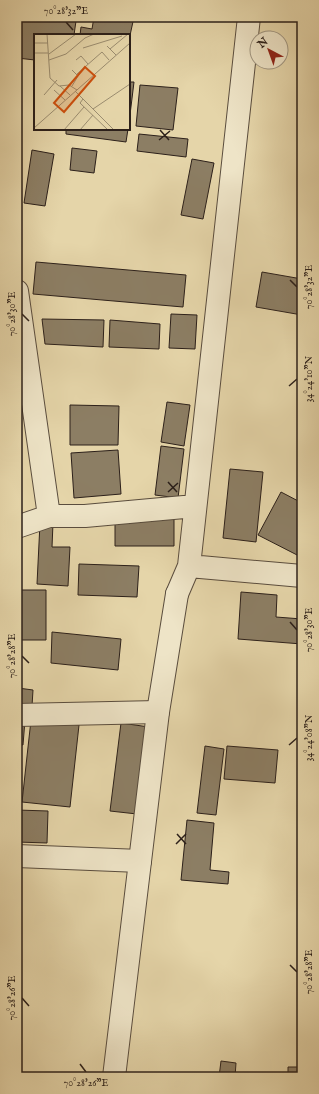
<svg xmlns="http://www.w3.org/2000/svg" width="319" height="1094" font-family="'IM FELL English',serif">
<rect width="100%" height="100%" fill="#e5d5a9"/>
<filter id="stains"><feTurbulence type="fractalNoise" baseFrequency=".005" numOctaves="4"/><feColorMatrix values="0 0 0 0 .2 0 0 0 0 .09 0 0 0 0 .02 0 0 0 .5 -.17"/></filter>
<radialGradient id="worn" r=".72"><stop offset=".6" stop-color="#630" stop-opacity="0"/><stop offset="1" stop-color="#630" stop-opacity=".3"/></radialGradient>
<path fill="#8c7e64" stroke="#2c201a" d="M 17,17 L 47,17 L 76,21 L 74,35 L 35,35 L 35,60 L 17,58 Z
M 94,17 L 134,17 L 129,40 L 129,35 L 80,35 L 81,27 L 92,29 Z
M 129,82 L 134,82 L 129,123 Z
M 140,85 L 178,88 L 173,130 L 136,126 Z
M 66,129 L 128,129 L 126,142 L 66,134 Z
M 139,134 L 188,139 L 186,157 L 137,151 Z
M 72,148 L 97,151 L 94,173 L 70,170 Z
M 32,150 L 54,154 L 45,206 L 24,203 Z
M 192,159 L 214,163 L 203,219 L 181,215 Z
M 36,262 L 186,275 L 183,307 L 33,294 Z
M 262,272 L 302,279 L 302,315 L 256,307 Z
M 171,314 L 197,315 L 195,349 L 169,348 Z
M 42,319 L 104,320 L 103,347 L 45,344 Z
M 110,320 L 160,324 L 159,349 L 109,347 Z
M 167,402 L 190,405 L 184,446 L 161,442 Z
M 70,405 L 119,406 L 118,445 L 70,445 Z
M 161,446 L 184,449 L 178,498 L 155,495 Z
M 118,450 L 121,494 L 74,498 L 71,453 Z
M 230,469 L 263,472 L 256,542 L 223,538 Z
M 281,492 L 302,503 L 302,555 L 301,557 L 258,535 Z
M 115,518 L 174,518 L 174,546 L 115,546 Z
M 40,523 L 53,523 L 52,547 L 70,547 L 68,586 L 37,584 Z
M 79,564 L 139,566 L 137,597 L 78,595 Z
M 17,590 L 46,590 L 46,640 L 17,640 Z
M 241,592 L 277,595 L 276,617 L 302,619 L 302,644 L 238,639 Z
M 52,632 L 121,639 L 118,670 L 51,663 Z
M 17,667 L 20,668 L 18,688 L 33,690 L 32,706 L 17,705 Z
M 17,719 L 25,720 L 23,745 L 17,744 Z
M 31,720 L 79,725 L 70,807 L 22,802 Z
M 121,723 L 149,727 L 137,814 L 110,811 Z
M 205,746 L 224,749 L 216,815 L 197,813 Z
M 227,746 L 278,750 L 275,783 L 224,779 Z
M 17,810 L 48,811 L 47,843 L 17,842 Z
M 187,820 L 214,823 L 210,870 L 229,872 L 228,884 L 181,880 Z
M 221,1061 L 236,1063 L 235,1077 L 219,1077 Z
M 288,1067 L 302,1067 L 302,1077 L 288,1077 Z"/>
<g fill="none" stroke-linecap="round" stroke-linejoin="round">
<g stroke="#5a4d3e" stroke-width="24">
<path id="minor" d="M 17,291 L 49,516
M 17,527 L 49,516 L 85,516 L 195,506
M 189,566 L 302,576
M 177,594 L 189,566 L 249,17
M 17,715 L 158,712
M 17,856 L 140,861"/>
</g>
<g stroke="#5a4d3e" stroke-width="24">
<path id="tertiary" d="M 114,1077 L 158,712 L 177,594"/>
</g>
<use href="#minor" stroke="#eee4c7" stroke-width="22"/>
<use href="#tertiary" stroke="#eee4c7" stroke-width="22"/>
</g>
<path fill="none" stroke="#2c201a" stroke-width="1.5" d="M 66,22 L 73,30M 160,130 L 169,140M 159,140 L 170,131M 290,280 L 297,287M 22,314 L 29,321M 289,386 L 297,379M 168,482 L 177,492M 168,492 L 178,483M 290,622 L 297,630M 22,656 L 29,663M 289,745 L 297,738M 177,834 L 186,844M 176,844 L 186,834M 290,965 L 297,972M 22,998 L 29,1006M 80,1064 L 86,1072"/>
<g transform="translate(34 34)">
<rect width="96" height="96" fill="#e5d5a9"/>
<path fill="none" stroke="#9b8d70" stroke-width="1" d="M 13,0 L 16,44 L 25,52 L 35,51 L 43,56M 0,9 L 14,9M 73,12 L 82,21M 49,14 L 88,2M 76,15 L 94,0M 0,19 L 14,19M 15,20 L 42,0M 15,26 L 32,20 L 51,4 L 60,0M 42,26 L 47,22 L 54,30M 43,40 L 68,18 L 75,26M 26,52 L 36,61M 38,52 L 44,42 L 38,36M 20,56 L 31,66M 41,57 L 80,96M 10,61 L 23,46M 49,65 L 46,69 L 74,96M 59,75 L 96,50M 0,94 L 96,9M 30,96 L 50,73M 46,96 L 59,81"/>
<path fill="#cc500e" fill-opacity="0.15" stroke="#cc500e" stroke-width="2" d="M 51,33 L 61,42 L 30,78 L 20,69 Z"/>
<rect width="96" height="96" fill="none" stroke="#2c201a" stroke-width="2"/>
</g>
<rect width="319" height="1094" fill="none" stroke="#e5d5a9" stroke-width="44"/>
<g transform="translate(269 50) rotate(319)"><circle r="19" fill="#eee4c7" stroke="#a09682"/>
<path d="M0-3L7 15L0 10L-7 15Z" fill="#8f2418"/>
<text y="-6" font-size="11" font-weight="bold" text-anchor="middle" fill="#2c201a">N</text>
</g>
<rect x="22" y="22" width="275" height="1050" fill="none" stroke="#2c201a" stroke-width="1.5"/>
<g font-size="10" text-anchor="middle" fill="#2c201a">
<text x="66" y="14">70°28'32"E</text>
<text transform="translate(308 287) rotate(-90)" y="4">70°28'32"E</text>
<text transform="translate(11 314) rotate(-90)" y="4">70°28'30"E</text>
<text transform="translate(308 379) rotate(-90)" y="4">34°24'10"N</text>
<text transform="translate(308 630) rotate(-90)" y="4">70°28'30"E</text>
<text transform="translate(11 656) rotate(-90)" y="4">70°28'28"E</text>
<text transform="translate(308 738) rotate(-90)" y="4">34°24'08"N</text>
<text transform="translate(308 972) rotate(-90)" y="4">70°28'28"E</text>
<text transform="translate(11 998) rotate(-90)" y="4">70°28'26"E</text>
<text x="86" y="1086">70°28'26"E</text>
</g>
<rect width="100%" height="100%" filter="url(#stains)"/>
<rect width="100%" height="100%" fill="url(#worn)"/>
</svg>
